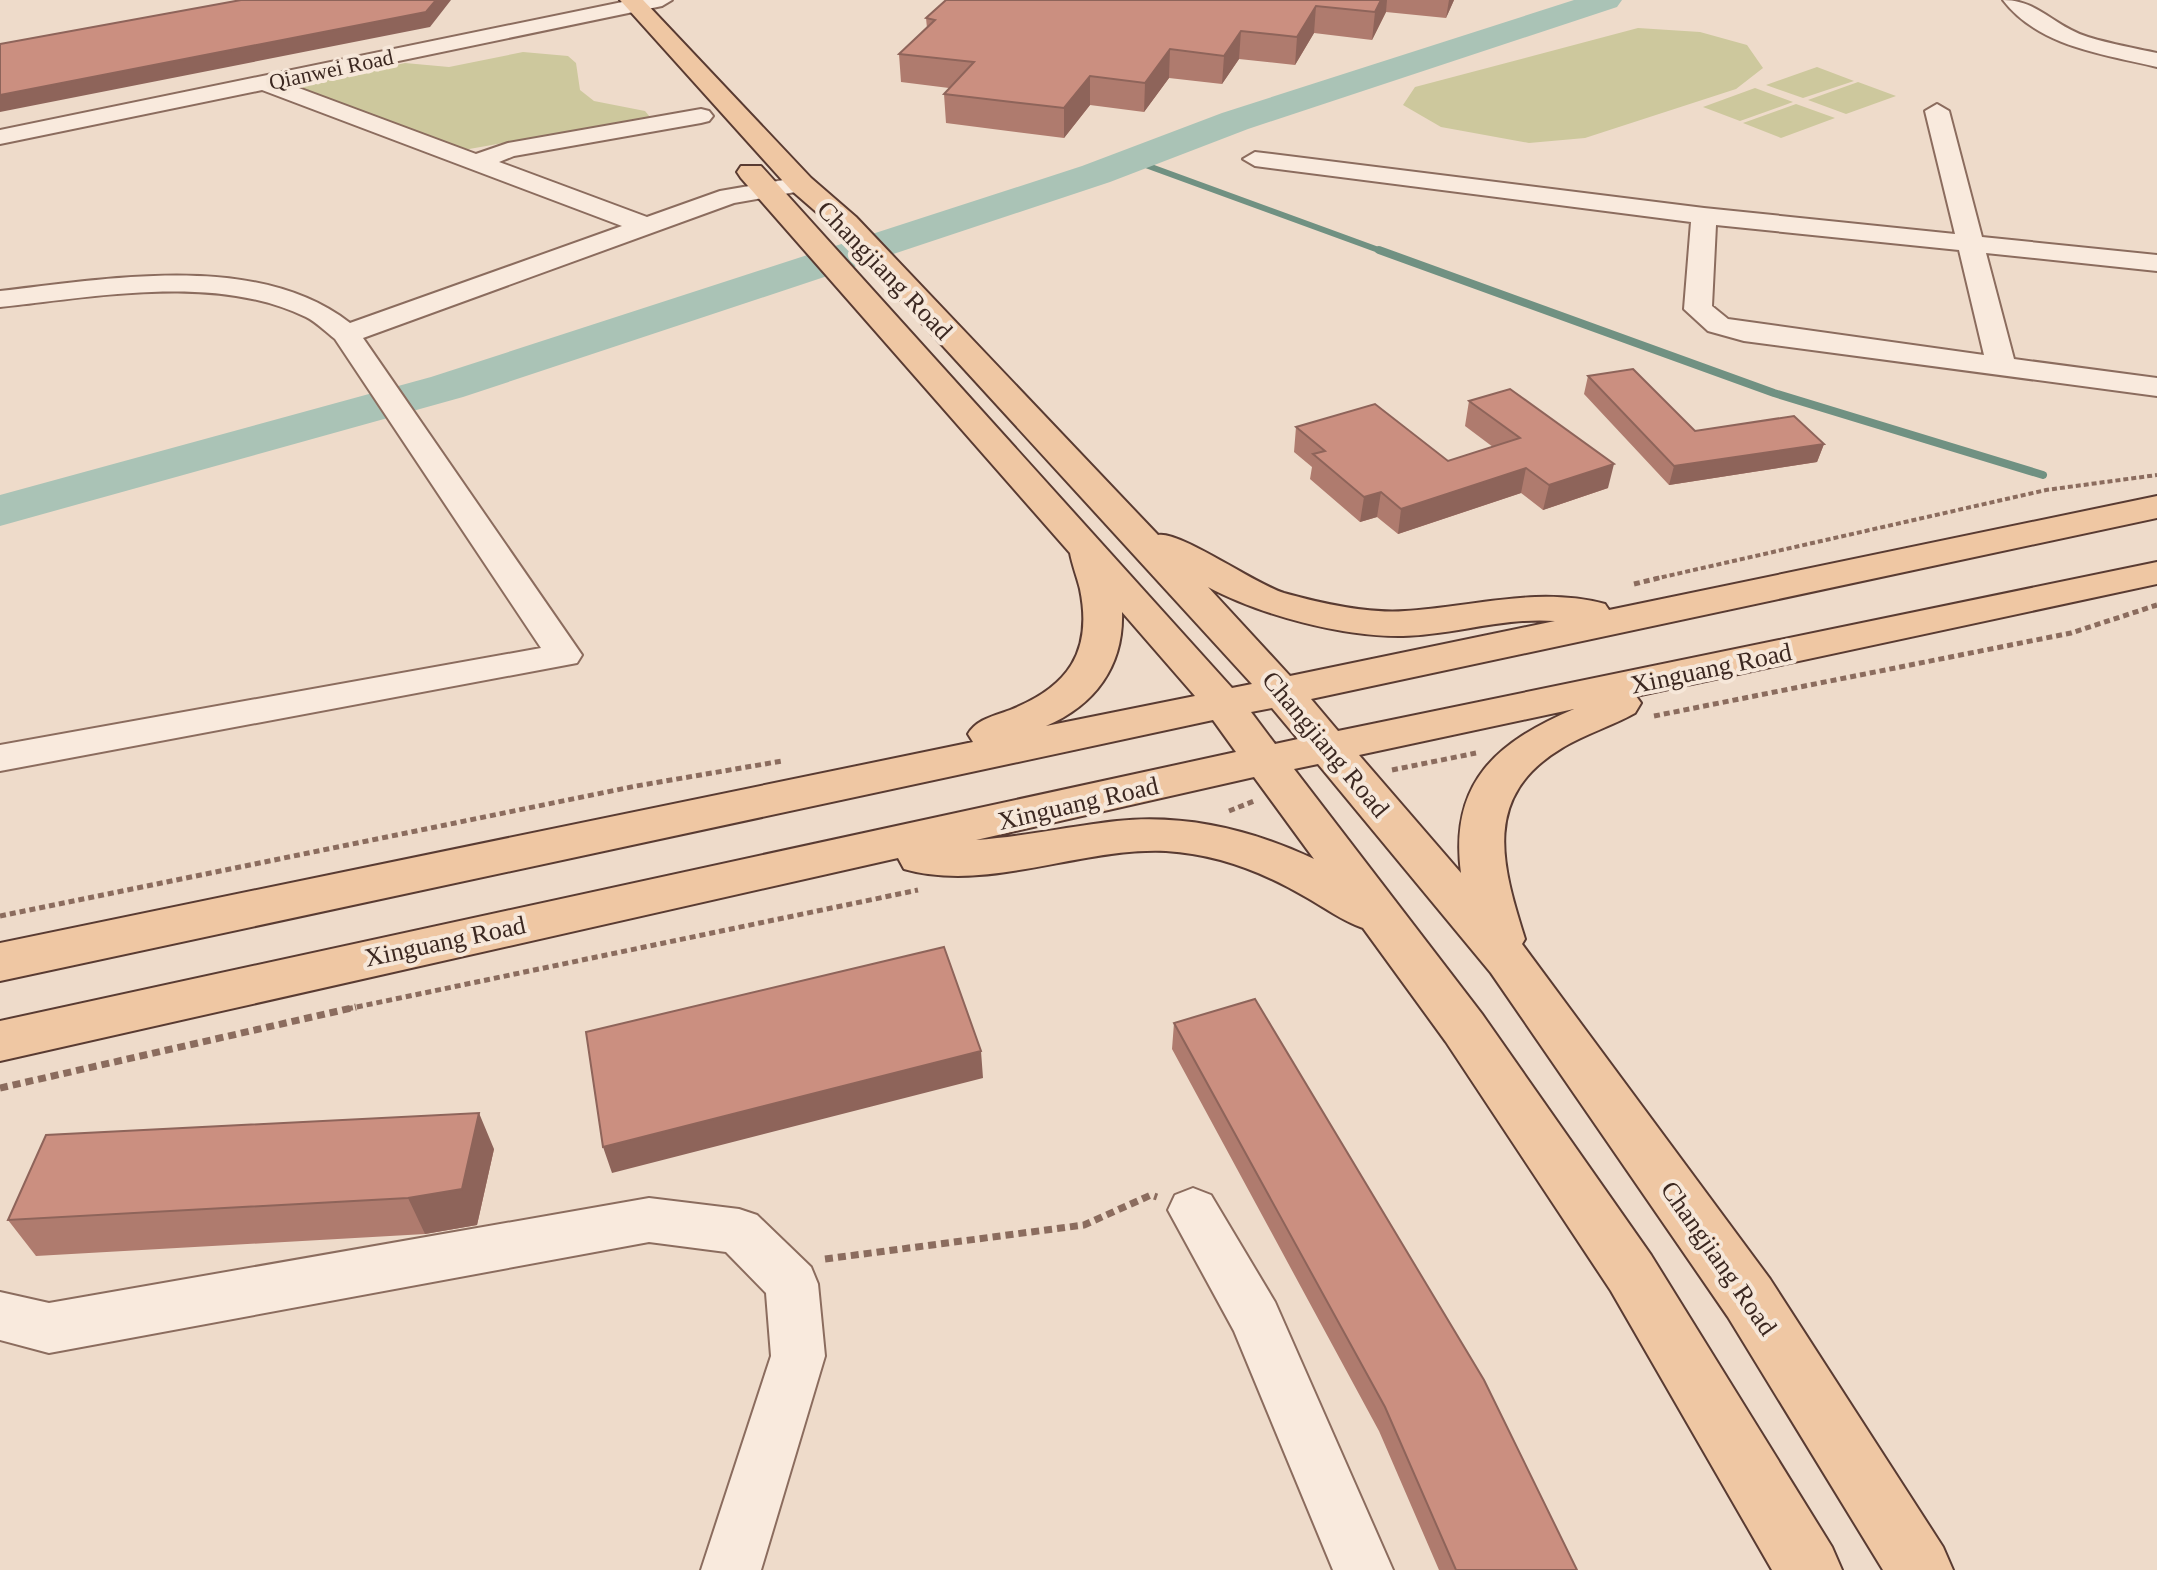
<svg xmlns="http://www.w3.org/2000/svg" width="2157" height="1570" font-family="'Times New Roman',serif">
<rect width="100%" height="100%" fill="#eedbca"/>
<path fill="#cdc89d" d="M 1638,28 L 1700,32 L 1747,45 L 1763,68 L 1736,89 L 1585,138 L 1529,143 L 1441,127 L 1403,105 L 1415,87 Z
M 523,52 L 568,56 L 576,63 L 580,90 L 594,101 L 645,111 L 650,117 L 458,151 L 295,87 L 405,63 L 449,67 Z
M 1817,67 L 1854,81 L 1803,98 L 1766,85 Z
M 1858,82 L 1896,96 L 1846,114 L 1808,100 Z
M 1755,88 L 1793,102 L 1740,121 L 1703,107 Z
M 1796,104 L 1835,118 L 1781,138 L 1743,123 Z"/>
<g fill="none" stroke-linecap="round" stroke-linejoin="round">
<path stroke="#709182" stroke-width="6" d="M 1132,160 L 1384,252"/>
<path stroke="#709182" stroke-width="8" d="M 1379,250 L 1774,393 L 2043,475"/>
<path fill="#aac3b6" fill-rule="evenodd" d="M 1574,0 L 1622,0 L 1617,7 L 1248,129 L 1110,182 L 463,397 L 0,526 L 0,495 L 431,377 L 1082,166 L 1222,113 Z"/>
<g stroke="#8b6c5e" stroke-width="4">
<path id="minor" d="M 632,0 L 672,0 L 662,6 L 288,84 L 476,154 L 508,143 L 701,109 L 709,111 L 713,116 L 709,121 L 701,123 L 514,156 L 499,162 L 647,217 L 720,191 L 801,177 L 813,184 L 801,191 L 734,203 L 363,338 L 582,655 L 577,663 L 0,771 L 0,745 L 541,648 L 335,339 C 326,332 316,322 306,317 C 216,273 95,297 0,307 L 0,291 C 108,279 258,251 350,323 L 622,226 L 262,90 L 0,144 L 0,130 Z
M 2003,0 C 2038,0 2053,26 2088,37 C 2110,44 2134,48 2157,53 L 2157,67 C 2104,54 2039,47 2003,0 Z
M 1937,104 L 1949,111 L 1982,237 L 2157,255 L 2157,271 L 1986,253 L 2014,359 L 2157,378 L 2157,396 L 1744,341 L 1708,331 L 1684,309 L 1691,222 L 1255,166 L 1243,159 L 1255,152 L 1704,208 L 1955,234 L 1925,111 ZM 1716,225 L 1959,250 L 1984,355 L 1728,319 L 1712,306 Z
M 1193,1188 L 1211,1195 L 1275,1302 L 1393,1570 L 1333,1570 L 1234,1331 L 1168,1210 L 1175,1195 Z
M 649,1198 L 739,1209 L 757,1215 L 811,1267 L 818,1284 L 825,1356 L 761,1570 L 701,1570 L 771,1356 L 766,1293 L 726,1252 L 649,1242 L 49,1353 L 0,1340 L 0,1292 L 49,1303 Z"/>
</g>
<g stroke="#593b32" stroke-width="4">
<path id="major" d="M 620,0 L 643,0 L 811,178 L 856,217 L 1158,535 C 1179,530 1255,584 1284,593 C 1320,603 1367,614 1405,611 C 1473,607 1537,586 1605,604 L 1609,610 L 2157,496 L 2157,518 L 1311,699 L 1338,731 L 2157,562 L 2157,584 L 1636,696 L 1641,703 L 1635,713 C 1612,726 1585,734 1562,748 C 1482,796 1501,863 1525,939 L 1522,944 L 1770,1279 L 1943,1547 L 1953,1570 L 1883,1570 L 1728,1317 L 1491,973 L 1318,764 L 1294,769 L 1482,1014 L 1651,1255 L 1832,1547 L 1842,1570 L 1772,1570 L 1611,1291 L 1446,1042 L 1363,928 C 1342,921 1324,907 1304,896 C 1261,871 1216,854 1166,851 C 1080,847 988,893 904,869 L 898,858 L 0,1061 L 0,1021 L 1236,752 L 1213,720 L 0,981 L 0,943 L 973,742 L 968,734 C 977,719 994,716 1010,710 C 1068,687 1093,652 1080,589 C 1077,577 1072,564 1070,553 L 741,178 L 737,172 L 741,166 L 761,166 L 1232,688 L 1252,684 L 836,229 L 791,190 ZM 1208,587 C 1260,615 1343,637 1403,636 C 1454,635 1503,617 1555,621 L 1290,676 ZM 1122,612 L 1195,696 L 1046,726 C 1095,705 1124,666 1122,612 ZM 1272,708 L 1298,739 L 1275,744 L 1251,712 ZM 1574,709 C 1497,742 1449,782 1461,873 L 1359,755 ZM 1254,777 L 1314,859 C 1252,830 1185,814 1117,821 C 1070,826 1023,837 976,840 Z"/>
</g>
<path stroke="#8b6c5e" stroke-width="4" stroke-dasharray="5 3" stroke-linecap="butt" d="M 1654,579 L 2046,490 L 2157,475"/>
<path stroke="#8b6c5e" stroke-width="5" stroke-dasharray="6 4" stroke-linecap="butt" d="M 1634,584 L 1663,577
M 1654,716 L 2071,633 L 2157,605
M 1392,770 L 1476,753
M 1229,811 L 1254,801
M 0,916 L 636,786 L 782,761
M 347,1009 L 918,890"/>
<path stroke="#8b6c5e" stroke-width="7" stroke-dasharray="8 5" stroke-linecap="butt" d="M 0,1088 L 356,1007
M 825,1259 L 1084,1225 L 1151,1195 L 1157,1197"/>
<use href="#minor" fill="#f9eadd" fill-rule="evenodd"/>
<use href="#major" fill="#efc7a3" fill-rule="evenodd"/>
</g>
<path fill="#af7b6e" d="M 946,0 L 1454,0 L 1446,18 L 1386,12 L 1372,40 L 1314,33 L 1295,65 L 1239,59 L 1222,84 L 1169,78 L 1144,112 L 1090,105 L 1064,138 L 946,123 L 944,94 L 949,88 L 901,82 L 899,54 L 927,28 L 926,18 Z
M 1588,376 L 1695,431 L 1824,444 L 1817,462 L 1669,485 L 1584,394 Z
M 1469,401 L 1608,488 L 1543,510 L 1521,493 L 1398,534 L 1377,517 L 1360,522 L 1310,479 L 1312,467 L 1294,452 L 1296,427 L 1448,461 L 1493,447 L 1465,426 Z
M 1174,1023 L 1577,1570 L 1439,1570 L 1379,1431 L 1172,1049 Z
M 494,1149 L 477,1225 L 425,1234 L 36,1256 L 8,1220 Z"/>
<path fill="#8e645a" d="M 436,0 L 451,0 L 430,27 L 0,112 L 0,95 Z
M 1381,0 L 1387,0 L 1386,12 L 1372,40 L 1375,12 Z
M 1449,0 L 1454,0 L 1446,18 Z
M 1316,6 L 1314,33 L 1295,65 L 1297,37 Z
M 1241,31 L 1239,59 L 1222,84 L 1224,56 Z
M 1170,49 L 1169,78 L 1144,112 L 1145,83 Z
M 1090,76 L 1090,105 L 1064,138 L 1064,108 Z
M 1824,444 L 1817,462 L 1669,485 L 1674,466 Z
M 1614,464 L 1608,488 L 1543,510 L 1549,485 Z
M 1526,468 L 1521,493 L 1398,534 L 1401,509 Z
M 1381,492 L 1377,517 L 1360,522 L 1364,497 Z
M 981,1051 L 983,1078 L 612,1173 L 603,1147 Z
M 479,1113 L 494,1149 L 477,1225 L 425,1234 L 408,1198 Z"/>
<path fill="#cb8f80" stroke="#8e645a" stroke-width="2" d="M 241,0 L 436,0 L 426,12 L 0,95 L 0,44 Z
M 946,0 L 1381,0 L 1375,12 L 1316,6 L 1297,37 L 1241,31 L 1224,56 L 1170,49 L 1145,83 L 1090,76 L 1064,108 L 944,94 L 974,62 L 899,54 L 935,20 L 926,18 Z
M 1633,369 L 1695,431 L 1794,416 L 1824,444 L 1674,466 L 1588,376 Z
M 1510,389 L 1614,464 L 1549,485 L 1526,468 L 1401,509 L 1381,492 L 1364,497 L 1313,454 L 1325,451 L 1296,427 L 1375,404 L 1448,461 L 1520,438 L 1469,401 Z
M 944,947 L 981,1051 L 603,1147 L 586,1032 Z
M 1255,999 L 1484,1380 L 1577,1570 L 1456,1570 L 1385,1407 L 1174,1023 Z
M 479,1113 L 462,1189 L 408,1198 L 8,1220 L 46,1135 Z"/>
<g text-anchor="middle" stroke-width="8" stroke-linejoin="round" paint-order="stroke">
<g font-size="22" fill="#3c2821" stroke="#f6e7d9">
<text transform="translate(331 69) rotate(-12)" y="8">Qianwei Road</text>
</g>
<g font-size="26" fill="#3c2821" stroke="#f6e7d9">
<text transform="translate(885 270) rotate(46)" y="9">Changjiang Road</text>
<text transform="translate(1711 668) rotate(-12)" y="9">Xinguang Road</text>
<text transform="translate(1326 744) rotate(50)" y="9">Changjiang Road</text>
<text transform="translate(1078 803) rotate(-13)" y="9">Xinguang Road</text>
<text transform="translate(445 941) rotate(-12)" y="9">Xinguang Road</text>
<text transform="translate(1719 1258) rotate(55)" y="9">Changjiang Road</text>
</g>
</g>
</svg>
